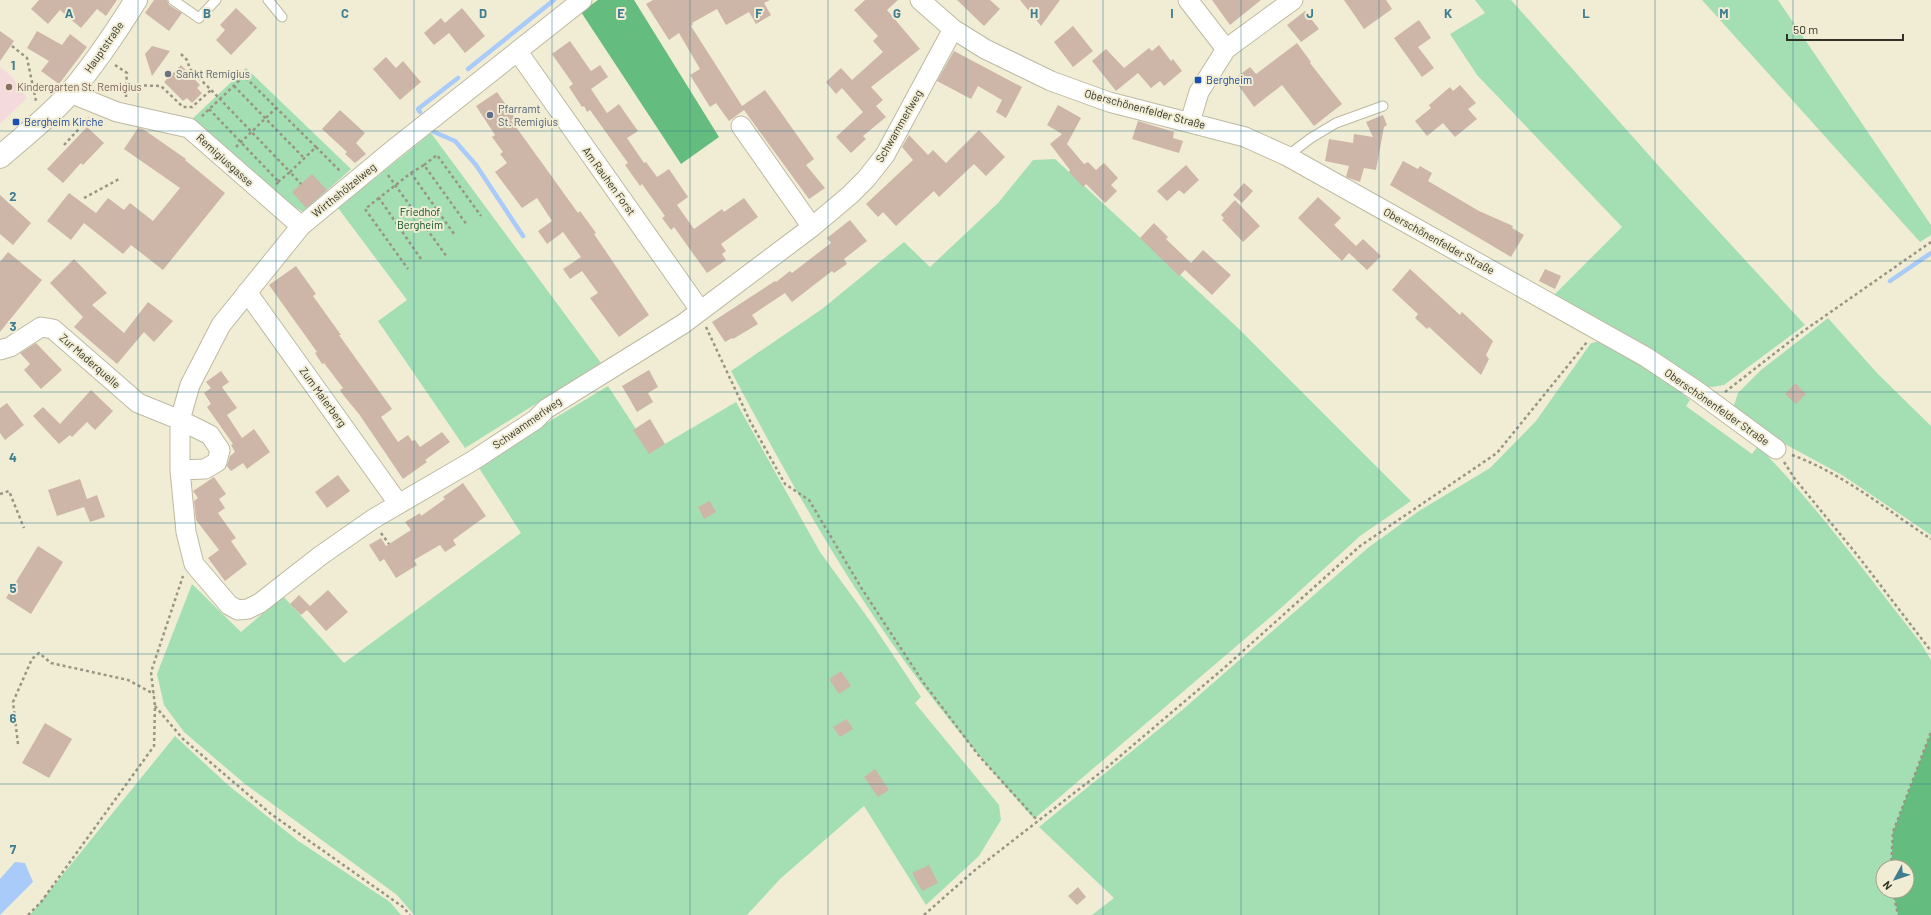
<svg xmlns="http://www.w3.org/2000/svg" width="1931" height="915" font-family="Barlow,sans-serif">
<rect width="100%" height="100%" fill="#f1edd4"/>
<path fill="#f5dadd" d="M 0,67 L 11,76 L 27,98 L 0,124 Z"/>
<path fill="#a4dfb3" d="M 1475,0 L 1511,0 L 1665,173 L 1805,325 L 1724,385 L 1712,387 L 1700,386 L 1553,296 L 1622,227 L 1477,75 L 1450,34 L 1485,13 Z
M 1702,0 L 1778,0 L 1931,225 L 1931,235 L 1920,242 Z
M 246,68 L 351,169 L 303,212 L 274,194 L 189,122 Z
M 431,133 L 601,363 L 465,448 L 378,321 L 407,300 L 338,208 Z
M 1055,159 L 1238,328 L 1411,501 L 1360,536 L 1281,608 L 1034,819 C 996,776 958,732 923,686 C 849,588 789,480 731,371 L 822,309 L 904,242 L 930,267 L 998,203 L 1033,160 Z
M 1828,318 L 1877,373 L 1931,426 L 1931,535 L 1842,475 L 1770,436 L 1733,408 L 1738,393 L 1761,370 Z
M 1602,341 L 1661,376 L 1690,400 L 1686,406 L 1752,454 L 1758,446 C 1817,506 1868,576 1920,642 L 1931,660 L 1931,732 L 1893,832 L 1891,867 L 1883,867 L 1883,891 L 1893,891 L 1898,915 L 1092,915 L 1114,898 L 1039,827 L 1181,711 L 1369,547 L 1419,511 L 1490,468 L 1536,421 L 1591,343 Z
M 608,386 L 651,452 L 736,402 L 820,552 L 873,625 L 921,697 L 915,703 L 999,805 L 1001,820 L 979,856 L 926,905 L 864,806 L 780,879 L 747,915 L 414,915 L 397,895 L 245,784 L 184,732 L 164,705 L 157,674 L 192,584 L 241,632 L 283,596 L 344,663 L 521,533 L 477,465 Z
M 175,736 L 228,785 L 297,840 L 390,902 L 401,915 L 30,915 Z"/>
<path fill="#64bd7e" d="M 598,0 L 634,0 L 719,137 L 681,164 L 581,12 Z
M 1931,732 L 1931,915 L 1898,915 L 1893,891 L 1907,891 L 1907,867 L 1891,867 L 1893,832 Z"/>
<path fill="#a9cbfa" d="M 15,862 L 25,863 L 33,882 L 0,915 L 0,879 Z"/>
<g fill="none" stroke-linecap="round" stroke-linejoin="round">
<path stroke="#a9cbfa" stroke-width="4.5" d="M 468,69 L 554,0
M 420,112 L 418,109 L 458,78
M 434,132 L 455,141 L 476,165 L 523,236
M 1890,281 L 1931,253"/>
</g>
<path fill="#cdb6a7" d="M 39,0 L 117,0 L 106,16 L 97,9 L 81,28 L 60,10 L 48,24 L 31,9 Z
M 154,0 L 167,0 L 169,5 L 182,13 L 169,31 L 145,13 Z
M 653,0 L 770,0 L 764,3 L 771,15 L 756,24 L 749,12 L 726,25 L 717,9 L 692,23 L 693,24 L 691,26 L 742,106 L 765,90 L 814,159 L 806,165 L 825,188 L 809,199 L 744,110 L 729,121 L 716,103 L 710,107 L 690,75 L 700,69 L 679,33 L 669,40 L 646,4 Z
M 865,0 L 898,0 L 887,10 L 920,49 L 871,87 L 883,100 L 876,106 L 886,117 L 863,136 L 866,139 L 851,153 L 836,137 L 863,112 L 842,88 L 836,94 L 826,82 L 841,68 L 852,80 L 883,52 L 873,41 L 878,36 L 854,10 Z
M 957,0 L 990,0 L 1000,9 L 984,26 Z
M 1020,0 L 1060,0 L 1041,26 Z
M 1212,0 L 1261,0 L 1230,25 Z
M 1344,0 L 1386,0 L 1392,9 L 1364,29 Z
M 236,8 L 257,28 L 231,55 L 216,40 L 225,30 L 220,25 Z
M 462,8 L 485,36 L 465,53 L 449,33 L 434,45 L 424,33 L 441,18 L 445,23 Z
M 1305,11 L 1319,29 L 1301,42 L 1287,25 Z
M 1419,20 L 1431,38 L 1418,47 L 1434,68 L 1422,77 L 1394,38 Z
M 1073,26 L 1093,51 L 1073,67 L 1054,42 Z
M 0,31 L 14,41 L 0,61 Z
M 37,31 L 62,45 L 70,34 L 87,47 L 59,84 L 41,71 L 49,61 L 27,48 Z
M 570,41 L 591,71 L 600,65 L 608,77 L 591,89 L 607,113 L 619,104 L 628,117 L 638,131 L 627,138 L 644,163 L 646,162 L 657,177 L 669,169 L 688,197 L 677,205 L 694,229 L 722,209 L 724,212 L 744,198 L 758,217 L 721,244 L 726,251 L 722,254 L 726,260 L 707,273 L 674,227 L 671,230 L 662,218 L 665,216 L 642,184 L 640,186 L 625,165 L 628,163 L 590,110 L 587,112 L 584,106 L 582,107 L 569,87 L 573,84 L 552,54 Z
M 1297,43 L 1311,62 L 1310,63 L 1342,104 L 1314,126 L 1282,85 L 1254,107 L 1234,79 L 1250,67 L 1256,74 Z
M 1159,45 L 1171,61 L 1173,59 L 1182,71 L 1164,86 L 1160,81 L 1151,88 L 1138,73 L 1116,91 L 1092,61 L 1106,49 L 1124,68 L 1149,48 L 1152,51 Z
M 152,46 L 170,51 L 152,76 L 145,54 Z
M 954,51 L 1022,87 L 1006,118 L 996,112 L 1002,100 L 978,86 L 971,99 L 937,81 Z
M 386,57 L 396,68 L 403,61 L 421,82 L 400,100 L 373,69 Z
M 181,65 L 200,85 L 197,88 L 202,93 L 192,103 L 187,98 L 183,101 L 164,82 Z
M 1460,85 L 1476,103 L 1468,109 L 1477,119 L 1455,137 L 1443,123 L 1427,136 L 1415,121 L 1431,108 L 1429,105 L 1450,87 L 1453,91 Z
M 497,92 L 515,118 L 511,120 L 578,213 L 580,211 L 596,233 L 594,234 L 649,315 L 619,337 L 590,298 L 598,293 L 582,271 L 570,279 L 563,269 L 581,257 L 563,232 L 547,244 L 538,231 L 552,221 L 537,198 L 522,208 L 495,172 L 507,163 L 500,154 L 503,152 L 492,137 L 495,135 L 476,106 Z
M 1058,105 L 1081,118 L 1067,144 L 1084,164 L 1088,162 L 1096,170 L 1104,163 L 1118,178 L 1111,185 L 1117,191 L 1105,203 L 1086,184 L 1083,187 L 1069,172 L 1070,170 L 1050,144 L 1062,134 L 1047,125 Z
M 340,110 L 365,133 L 356,143 L 366,154 L 355,163 L 345,154 L 347,152 L 322,129 Z
M 1383,115 L 1387,125 L 1384,127 L 1376,170 L 1364,168 L 1360,182 L 1346,177 L 1349,166 L 1325,161 L 1329,139 L 1353,143 L 1354,134 L 1373,137 L 1366,122 Z
M 1138,121 L 1174,132 L 1173,138 L 1183,141 L 1179,153 L 1132,139 Z
M 87,127 L 104,143 L 83,165 L 81,163 L 63,183 L 47,169 Z
M 138,128 L 143,129 L 186,159 L 185,160 L 225,193 L 163,270 L 131,245 L 123,254 L 84,223 L 71,240 L 47,221 L 69,193 L 96,213 L 108,198 L 124,210 L 130,203 L 153,221 L 180,188 L 124,149 Z
M 979,130 L 1005,157 L 986,176 L 974,164 L 939,197 L 934,191 L 896,226 L 883,212 L 878,217 L 866,204 L 913,160 L 902,147 L 909,135 L 928,155 L 933,150 L 946,163 Z
M 1403,161 L 1418,169 L 1420,166 L 1432,173 L 1428,181 L 1479,211 L 1513,226 L 1512,228 L 1524,235 L 1511,257 L 1390,185 Z
M 1186,165 L 1199,180 L 1184,194 L 1179,190 L 1167,201 L 1157,191 Z
M 312,174 L 327,190 L 306,208 L 292,192 Z
M 1244,183 L 1253,191 L 1242,203 L 1233,195 Z
M 0,195 L 31,223 L 13,245 L 0,234 Z
M 1318,197 L 1341,218 L 1334,225 L 1356,246 L 1351,251 L 1363,239 L 1381,256 L 1367,270 L 1349,253 L 1342,261 L 1298,218 Z
M 1235,200 L 1260,226 L 1243,242 L 1222,220 L 1224,218 L 1221,215 Z
M 850,220 L 867,241 L 844,259 L 847,264 L 834,273 L 832,271 L 792,302 L 785,293 L 752,315 L 758,324 L 733,339 L 732,338 L 725,342 L 712,322 L 775,281 L 776,282 L 790,271 L 792,273 L 831,243 L 827,238 Z
M 1154,223 L 1168,237 L 1166,239 L 1191,263 L 1203,250 L 1231,275 L 1212,295 L 1185,270 L 1179,276 L 1140,238 Z
M 8,252 L 42,280 L 0,332 L 0,262 Z
M 74,259 L 107,293 L 92,305 L 124,333 L 148,302 L 173,321 L 154,342 L 144,332 L 117,364 L 74,327 L 83,317 L 50,283 Z
M 296,266 L 316,294 L 313,296 L 341,335 L 339,335 L 392,409 L 381,417 L 398,442 L 408,435 L 412,441 L 415,440 L 420,447 L 442,432 L 450,442 L 425,460 L 427,462 L 403,479 L 359,414 L 344,396 L 340,390 L 343,388 L 324,363 L 322,364 L 315,353 L 317,352 L 269,285 Z
M 1410,269 L 1460,315 L 1462,312 L 1493,341 L 1486,355 L 1489,359 L 1481,375 L 1429,327 L 1427,329 L 1415,318 L 1418,314 L 1392,290 Z
M 1545,269 L 1561,276 L 1555,289 L 1539,281 Z
M 36,343 L 62,370 L 41,389 L 24,370 L 30,364 L 20,353 Z
M 649,370 L 658,387 L 648,393 L 653,402 L 637,412 L 622,386 Z
M 221,371 L 229,382 L 222,387 L 237,408 L 227,415 L 242,438 L 254,429 L 270,452 L 247,469 L 243,463 L 231,471 L 227,466 L 230,456 L 235,452 L 231,445 L 237,441 L 233,444 L 207,407 L 211,404 L 204,393 L 211,388 L 206,382 Z
M 1795,383 L 1806,394 L 1796,404 L 1785,394 Z
M 91,390 L 113,411 L 95,430 L 87,422 L 72,437 L 70,435 L 59,444 L 33,416 L 43,407 L 60,424 Z
M 7,403 L 24,425 L 5,440 L 0,433 L 0,408 Z
M 650,419 L 665,444 L 649,454 L 633,430 Z
M 338,475 L 350,491 L 327,508 L 315,492 Z
M 214,477 L 226,494 L 219,499 L 225,508 L 218,513 L 236,538 L 231,541 L 247,564 L 225,581 L 208,558 L 219,550 L 196,520 L 194,501 L 198,498 L 193,491 Z
M 80,479 L 87,499 L 97,495 L 105,517 L 90,522 L 84,507 L 57,516 L 48,490 Z
M 463,483 L 486,516 L 453,540 L 456,545 L 445,552 L 440,545 L 414,560 L 417,565 L 396,578 L 384,559 L 380,562 L 369,545 L 381,538 L 386,546 L 411,530 L 405,522 L 420,513 L 421,516 L 445,499 L 443,497 Z
M 710,501 L 716,512 L 704,519 L 698,507 Z
M 38,546 L 63,562 L 31,614 L 6,598 Z
M 328,590 L 348,612 L 326,631 L 307,610 L 301,615 L 290,604 L 299,595 L 310,606 Z
M 841,671 L 851,686 L 839,694 L 829,679 Z
M 847,719 L 853,729 L 840,737 L 833,727 Z
M 45,723 L 72,739 L 49,778 L 22,763 Z
M 875,769 L 889,790 L 878,797 L 864,777 Z
M 929,865 L 938,883 L 922,891 L 912,873 Z
M 1078,887 L 1086,897 L 1077,905 L 1068,896 Z"/>
<g fill="none" stroke-linecap="round" stroke-linejoin="round">
<g stroke="#bebaa2" stroke-width="11">
<path id="service" d="M 173,0 L 199,18 L 216,0
M 268,0 L 282,17
M 1287,156 L 1311,138 L 1336,123 L 1383,106"/>
</g>
<g stroke="#bebaa2" stroke-width="21">
<path id="minor" d="M 582,0 L 394,149 L 301,226 L 221,325 L 190,385 L 180,420 L 180,470 L 186,532 L 194,564 L 229,605 L 238,610 L 248,609 L 260,603 L 320,556 L 373,519 L 474,460 L 535,420 L 546,409 L 683,324 L 812,227 L 850,195 L 866,179 L 885,155 L 953,29
M 920,0 L 953,29 L 985,49 L 1051,81 L 1109,102 L 1245,137 L 1287,156 L 1646,357 L 1697,391 L 1776,449
M 1188,0 L 1226,49
M 518,52 L 700,310
M 70,93 L 117,112 L 189,128 L 301,226
M 1190,122 L 1199,92 L 1226,49 L 1293,0
M 741,126 L 812,227
M 247,292 L 398,503
M 0,350 L 10,347 L 41,327 L 53,329 L 138,403 L 180,420 L 210,435 L 220,450 L 217,462 L 205,469 L 180,470"/>
</g>
<g stroke="#bebaa2" stroke-width="24">
<path id="tertiary" d="M 0,157 C 24,136 49,117 70,93 C 95,64 116,32 136,0"/>
</g>
<path stroke="#989583" stroke-width="2.5" stroke-dasharray="3 3" stroke-linecap="butt" d="M 12,46 L 27,58 L 36,101
M 181,54 L 187,60 L 190,69 L 220,99 L 244,76 L 316,147 L 290,172 L 220,99 L 201,117
M 115,65 L 127,73 L 126,85
M 234,86 L 304,158
M 126,97 L 126,85 L 161,86 L 183,107 L 192,107 L 211,90
M 209,109 L 279,182 L 276,184
M 64,145 L 89,118
M 236,147 L 276,108
M 316,147 L 341,172
M 424,165 L 437,155 L 481,216
M 411,173 L 424,165 L 467,225
M 388,175 L 447,257
M 278,182 L 290,172 L 301,184
M 84,198 L 121,178
M 379,198 L 365,209 L 408,269
M 421,259 L 379,198 L 411,173 L 454,234
M 706,327 L 750,421 L 785,484 L 809,500 L 862,589 L 923,682 L 979,756 L 1038,821
M 1725,392 L 1802,332 L 1931,242
M 1792,455 C 1842,473 1887,510 1931,539
M 1784,462 L 1795,479 L 1858,556 L 1931,651
M 0,494 L 9,491 L 24,528
M 381,533 L 389,544
M 155,706 L 183,739 L 271,814 L 403,907 L 410,915
M 18,744 L 13,702 L 32,659 L 39,653 L 51,663 L 128,680 L 154,694
M 1891,867 L 1893,832 L 1931,732
M 1893,891 L 1898,915
M 28,915 L 41,902 L 154,746 L 155,706 L 151,672 L 183,576
M 924,915 L 975,870 L 1105,769 L 1224,668 L 1360,546 L 1497,453 L 1587,342"/>
<use href="#service" stroke="#fff" stroke-width="9"/>
<use href="#minor" stroke="#fff" stroke-width="19"/>
<use href="#tertiary" stroke="#fff" stroke-width="22"/>
</g>
<path fill="none" stroke="#3f7d92" stroke-width="1" stroke-opacity="0.55" d="M 138,0 L 138,915M 276,0 L 276,915M 414,0 L 414,915M 552,0 L 552,915M 690,0 L 690,915M 828,0 L 828,915M 966,0 L 966,915M 1103,0 L 1103,915M 1241,0 L 1241,915M 1379,0 L 1379,915M 1517,0 L 1517,915M 1655,0 L 1655,915M 1793,0 L 1793,915M 0,131 L 1931,131M 0,261 L 1931,261M 0,392 L 1931,392M 0,523 L 1931,523M 0,654 L 1931,654M 0,784 L 1931,784"/>
<circle fill="#6b7280" stroke="#f1edd4" stroke-width="1.5" cx="168" cy="74" r="4"/>
<g fill="#1a4fb4" stroke="#f1edd4" stroke-width="1.5">
<rect x="1194" y="76" width="8" height="8" rx="2"/>
<rect x="12" y="118" width="8" height="8" rx="2"/>
</g>
<circle fill="#8d6e63" stroke="#f1edd4" stroke-width="1.5" cx="9" cy="87" r="4"/>
<circle fill="#5c6f8a" stroke="#f1edd4" stroke-width="1.5" cx="490" cy="115" r="4"/>
<g text-anchor="middle" stroke-width="4" stroke-linejoin="round" paint-order="stroke">
<g font-size="11" fill="#333127" stroke="#f1edd4">
<text transform="translate(104 47) rotate(-55)" y="4">Hauptstraße</text>
<text transform="translate(1145 109) rotate(15)" y="4">Oberschönenfelder Straße</text>
<text transform="translate(899 126) rotate(-60)" y="4">Schwammerlweg</text>
<text transform="translate(225 160) rotate(42)" y="4">Remigiusgasse</text>
<text transform="translate(609 181) rotate(54)" y="4">Am Rauhen Forst</text>
<text transform="translate(344 190) rotate(-39)" y="4">Wirthshölzelweg</text>
<text transform="translate(1439 241) rotate(29)" y="4">Oberschönenfelder Straße</text>
<text transform="translate(90 361) rotate(41)" y="4">Zur Maderquelle</text>
<text transform="translate(323 397) rotate(54)" y="4">Zum Maierberg</text>
<text transform="translate(1717 407) rotate(35)" y="4">Oberschönenfelder Straße</text>
<text transform="translate(527 423) rotate(-35)" y="4">Schwammerlweg</text>
</g>
<g font-size="11" fill="#5b616d" stroke="#f1edd4" text-anchor="start">
<text x="176" y="78">Sankt Remigius</text>
</g>
<g font-size="11" fill="#164399" stroke="#f1edd4" text-anchor="start">
<text x="1206" y="84">Bergheim</text>
<text x="24" y="126">Bergheim Kirche</text>
</g>
<g font-size="11" fill="#785e54" stroke="#f1edd4" text-anchor="start">
<text x="17" y="91">Kindergarten St. Remigius</text>
</g>
<g font-size="11" fill="#4e5e75" stroke="#f1edd4" text-anchor="start">
<text x="498" y="113">Pfarramt<tspan x="498" dy="13">St. Remigius</tspan></text>
</g>
<g font-size="11" fill="#0a4f27" stroke="#f1edd4">
<text x="420" y="216">Friedhof<tspan x="420" dy="13">Bergheim</tspan></text>
</g>
</g>
<g font-size="13" text-anchor="middle" font-weight="bold" fill="#3f7d92" stroke="#f1edd4" stroke-width="4" stroke-linejoin="round" paint-order="stroke">
<text x="69" y="18">A</text>
<text x="207" y="18">B</text>
<text x="345" y="18">C</text>
<text x="483" y="18">D</text>
<text x="621" y="18">E</text>
<text x="759" y="18">F</text>
<text x="897" y="18">G</text>
<text x="1034" y="18">H</text>
<text x="1172" y="18">I</text>
<text x="1310" y="18">J</text>
<text x="1448" y="18">K</text>
<text x="1586" y="18">L</text>
<text x="1724" y="18">M</text>
<text x="13" y="70">1</text>
<text x="13" y="201">2</text>
<text x="13" y="331">3</text>
<text x="13" y="462">4</text>
<text x="13" y="593">5</text>
<text x="13" y="723">6</text>
<text x="13" y="854">7</text>
</g>
<g transform="translate(1895 879) rotate(230)"><circle r="19" fill="#f1edd4" stroke="#a5a28f"/>
<path d="M0-3L7 15L0 10L-7 15Z" fill="#3f7d92"/>
<text y="-6" font-size="11" font-weight="bold" text-anchor="middle" fill="#333127">N</text>
</g>
<path d="M1787 34v6h116v-6" fill="none" stroke="#333127" stroke-width="2"/>
<text x="1793" y="34" font-size="12" fill="#333127" stroke="#f1edd4" stroke-width="3" paint-order="stroke">50 m</text>
</svg>
